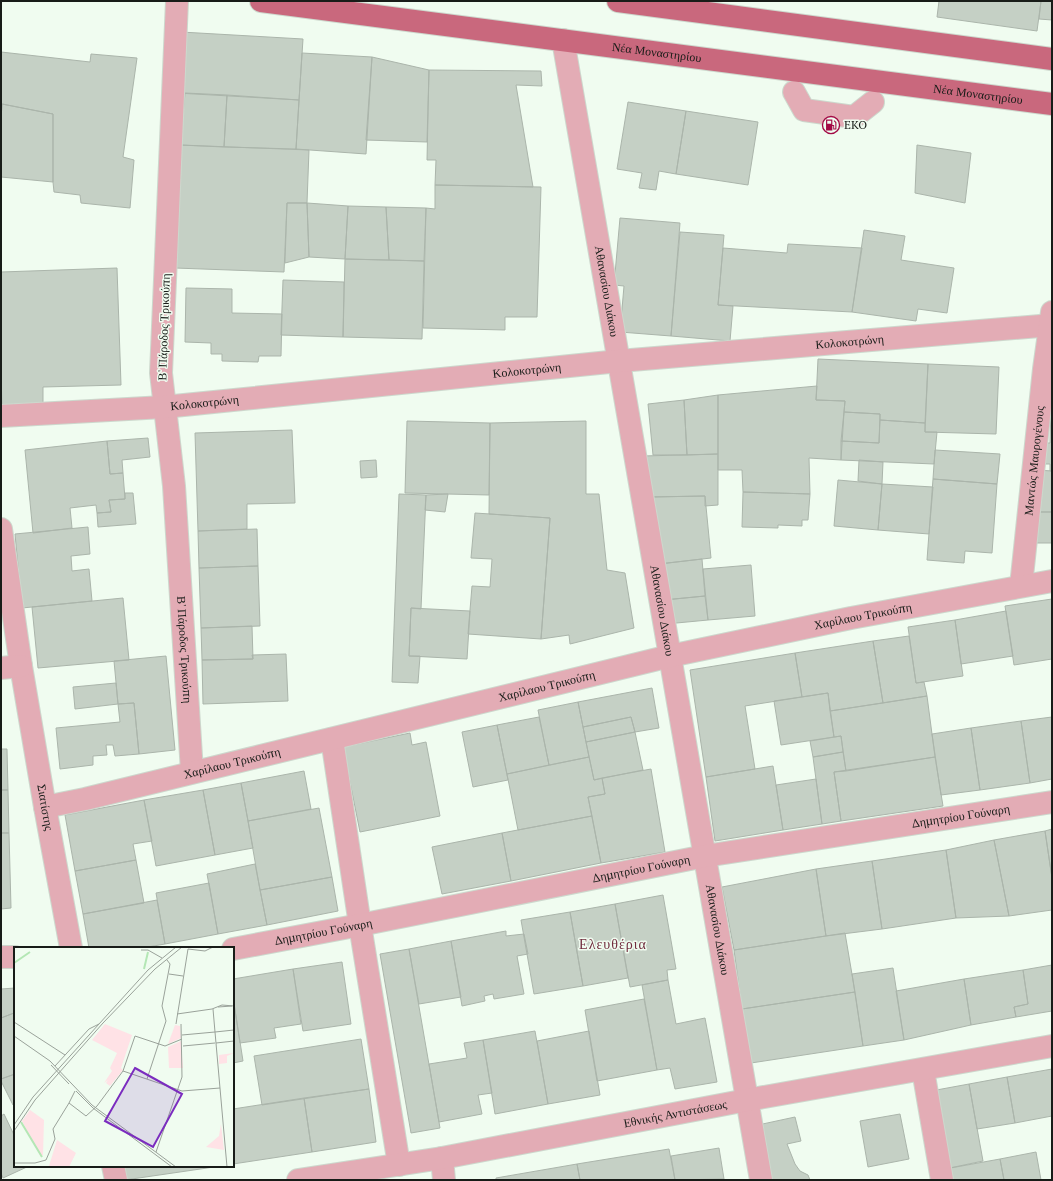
<svg xmlns="http://www.w3.org/2000/svg" width="1053" height="1181" font-family="'PT Serif',serif">
<rect width="100%" height="100%" fill="#f0fcf0"/>
<path fill="#c5d0c5" stroke="#abb5ab" d="M 939,1 L 1041,1 L 1037,31 L 937,17 Z
M 1041,1 L 1052,1 L 1052,20 L 1039,19 Z
M 181,32 L 303,39 L 299,100 L 177,93 Z
M 1,52 L 90,62 L 91,54 L 137,58 L 123,157 L 134,160 L 130,208 L 81,203 L 80,195 L 54,192 L 53,182 L 53,114 L 2,104 L 1,119 Z
M 302,53 L 372,57 L 366,154 L 296,149 Z
M 372,57 L 429,70 L 427,142 L 366,140 Z
M 429,70 L 541,71 L 542,86 L 516,85 L 533,187 L 435,185 L 436,160 L 427,160 Z
M 185,93 L 227,95 L 224,147 L 180,145 Z
M 227,95 L 299,100 L 296,149 L 224,147 Z
M 628,102 L 686,111 L 676,174 L 659,171 L 656,190 L 639,188 L 642,173 L 617,169 Z
M 2,104 L 53,114 L 53,182 L 1,177 L 1,119 Z
M 686,111 L 758,122 L 748,185 L 676,174 Z
M 180,145 L 309,150 L 307,203 L 287,203 L 284,272 L 175,268 Z
M 917,145 L 971,153 L 965,203 L 915,193 Z
M 435,185 L 541,187 L 537,317 L 505,317 L 505,330 L 423,328 L 426,208 L 435,209 Z
M 287,203 L 307,203 L 309,257 L 285,263 Z
M 307,203 L 348,206 L 345,259 L 309,257 Z
M 348,206 L 386,207 L 389,260 L 345,259 Z
M 386,207 L 426,208 L 424,261 L 389,260 Z
M 620,218 L 680,223 L 671,336 L 620,332 L 624,286 L 614,285 Z
M 864,230 L 905,236 L 901,260 L 954,268 L 947,313 L 918,309 L 916,321 L 852,312 Z
M 680,232 L 724,235 L 718,305 L 733,306 L 730,341 L 671,336 Z
M 788,244 L 862,248 L 852,312 L 718,305 L 723,248 L 787,253 Z
M 345,259 L 424,261 L 422,339 L 343,337 Z
M 117,268 L 121,385 L 43,387 L 43,409 L 2,410 L 1,371 L 1,272 Z
M 283,280 L 344,282 L 343,337 L 281,335 Z
M 186,288 L 232,289 L 232,313 L 282,314 L 281,356 L 259,356 L 258,362 L 222,361 L 222,354 L 211,354 L 211,343 L 185,342 Z
M 818,359 L 928,364 L 925,423 L 880,420 L 880,414 L 844,412 L 845,401 L 816,400 Z
M 928,364 L 999,367 L 996,434 L 925,432 Z
M 817,386 L 816,400 L 845,401 L 844,412 L 841,460 L 809,458 L 810,494 L 743,492 L 742,470 L 718,470 L 718,395 Z
M 718,395 L 718,454 L 687,455 L 684,400 Z
M 684,400 L 687,455 L 653,455 L 648,404 Z
M 1051,402 L 1052,471 L 1050,471 L 1050,464 L 1040,464 L 1041,443 L 1050,443 Z
M 844,412 L 880,414 L 879,443 L 841,441 Z
M 880,420 L 925,423 L 925,432 L 937,432 L 934,464 L 841,460 L 841,441 L 879,443 Z
M 407,421 L 490,423 L 489,495 L 405,493 Z
M 586,421 L 586,494 L 599,494 L 607,570 L 625,573 L 634,628 L 570,644 L 569,635 L 541,639 L 550,518 L 489,514 L 490,423 Z
M 292,430 L 295,503 L 247,504 L 247,529 L 198,531 L 195,433 Z
M 148,438 L 150,457 L 122,460 L 123,473 L 110,474 L 107,441 Z
M 107,441 L 110,474 L 123,473 L 125,499 L 109,500 L 111,512 L 97,513 L 96,505 L 70,508 L 72,528 L 33,533 L 25,450 Z
M 935,450 L 1000,454 L 997,484 L 933,479 Z
M 718,454 L 718,505 L 705,506 L 705,496 L 650,497 L 643,456 Z
M 376,460 L 377,477 L 361,478 L 360,461 Z
M 859,460 L 883,462 L 882,484 L 858,481 Z
M 1037,470 L 1052,471 L 1052,512 L 1036,512 Z
M 933,479 L 997,484 L 992,553 L 965,551 L 964,563 L 927,560 Z
M 838,480 L 882,484 L 878,530 L 834,526 Z
M 882,484 L 933,487 L 929,534 L 878,530 Z
M 743,492 L 810,494 L 808,520 L 802,520 L 802,526 L 778,525 L 778,528 L 742,527 Z
M 125,493 L 133,493 L 136,524 L 98,527 L 97,513 L 111,512 L 109,500 L 125,499 Z
M 399,494 L 426,495 L 421,609 L 411,608 L 409,656 L 420,656 L 418,683 L 392,682 Z
M 448,494 L 445,512 L 425,510 L 426,495 Z
M 705,496 L 711,558 L 659,564 L 650,497 Z
M 1036,512 L 1052,512 L 1052,543 L 1036,543 Z
M 475,513 L 550,518 L 541,639 L 468,634 L 472,586 L 490,587 L 492,559 L 471,558 Z
M 88,527 L 90,554 L 71,556 L 72,571 L 89,569 L 92,601 L 22,608 L 15,534 Z
M 257,529 L 258,566 L 199,568 L 198,531 Z
M 702,559 L 705,596 L 664,600 L 659,564 Z
M 751,565 L 755,616 L 708,620 L 703,569 Z
M 258,566 L 260,626 L 201,628 L 199,568 Z
M 705,596 L 708,620 L 666,624 L 664,600 Z
M 123,598 L 129,660 L 38,668 L 32,607 Z
M 1052,599 L 1052,659 L 1014,665 L 1005,606 Z
M 411,608 L 470,611 L 467,659 L 409,656 Z
M 1006,611 L 1013,656 L 961,664 L 955,620 Z
M 955,620 L 963,676 L 916,683 L 908,627 Z
M 252,626 L 253,659 L 202,660 L 201,628 Z
M 909,636 L 916,683 L 924,682 L 927,696 L 883,703 L 873,641 Z
M 873,641 L 883,703 L 830,711 L 828,693 L 802,697 L 795,653 Z
M 795,653 L 802,697 L 745,706 L 755,769 L 706,777 L 690,670 Z
M 286,654 L 288,701 L 203,704 L 202,660 L 253,659 L 252,655 Z
M 166,656 L 175,750 L 139,754 L 134,703 L 118,704 L 114,661 Z
M 116,683 L 118,704 L 75,709 L 73,687 Z
M 652,688 L 659,728 L 635,732 L 631,717 L 583,727 L 578,702 Z
M 828,693 L 834,737 L 781,745 L 774,701 Z
M 927,696 L 935,757 L 846,771 L 841,736 L 834,737 L 830,711 Z
M 578,702 L 589,757 L 549,765 L 538,710 Z
M 134,703 L 139,754 L 115,756 L 113,745 L 106,745 L 107,755 L 93,756 L 93,765 L 60,769 L 56,728 L 120,722 L 118,704 Z
M 539,717 L 549,765 L 507,774 L 497,725 Z
M 631,717 L 635,732 L 586,742 L 583,727 Z
M 1052,717 L 1052,779 L 1030,783 L 1021,721 Z
M 1021,721 L 1030,783 L 980,790 L 971,728 Z
M 497,725 L 508,780 L 473,787 L 462,732 Z
M 971,728 L 980,790 L 941,795 L 932,734 Z
M 635,732 L 643,770 L 594,780 L 586,742 Z
M 410,733 L 412,745 L 426,742 L 440,816 L 360,832 L 343,747 Z
M 841,736 L 843,752 L 813,757 L 810,741 Z
M 1,749 L 7,749 L 8,790 L 1,790 Z
M 843,752 L 846,771 L 834,772 L 841,821 L 822,824 L 813,757 Z
M 589,757 L 594,780 L 602,778 L 605,794 L 588,797 L 592,816 L 518,830 L 507,774 Z
M 935,757 L 943,806 L 841,821 L 834,772 Z
M 773,766 L 783,830 L 715,841 L 706,777 Z
M 651,769 L 665,852 L 601,863 L 588,797 L 605,794 L 602,778 Z
M 304,771 L 311,809 L 248,821 L 241,783 Z
M 816,779 L 822,824 L 783,830 L 776,785 Z
M 241,783 L 253,848 L 215,855 L 203,790 Z
M 1,790 L 8,790 L 9,833 L 1,833 Z
M 203,790 L 215,855 L 156,866 L 144,800 Z
M 144,800 L 152,841 L 133,844 L 136,860 L 75,871 L 65,815 Z
M 319,808 L 332,877 L 260,890 L 248,821 Z
M 592,816 L 601,863 L 511,881 L 502,833 Z
M 1052,829 L 1052,878 L 1045,831 Z
M 1045,831 L 1052,878 L 1052,910 L 1009,916 L 994,840 Z
M 1,833 L 9,833 L 11,908 L 1,909 Z
M 502,833 L 511,881 L 442,894 L 432,847 Z
M 994,840 L 1009,916 L 956,918 L 946,850 Z
M 946,850 L 956,918 L 882,929 L 872,861 Z
M 136,860 L 144,903 L 83,914 L 75,871 Z
M 872,861 L 882,929 L 826,936 L 816,869 Z
M 255,864 L 267,925 L 218,934 L 207,874 Z
M 816,869 L 826,936 L 734,950 L 722,887 Z
M 332,877 L 338,911 L 267,925 L 260,890 Z
M 209,883 L 218,934 L 165,944 L 156,893 Z
M 663,895 L 676,969 L 667,970 L 668,980 L 630,987 L 615,904 Z
M 157,900 L 165,944 L 142,948 L 89,948 L 83,914 Z
M 615,904 L 628,978 L 583,986 L 570,912 Z
M 570,912 L 583,986 L 534,994 L 521,920 Z
M 506,931 L 506,936 L 524,934 L 528,954 L 517,956 L 524,994 L 494,999 L 493,994 L 484,996 L 485,1001 L 462,1006 L 451,941 Z
M 845,933 L 855,992 L 742,1009 L 734,950 Z
M 451,941 L 461,997 L 419,1004 L 409,949 Z
M 409,949 L 440,1128 L 411,1133 L 380,954 Z
M 342,962 L 351,1024 L 303,1031 L 293,969 Z
M 1052,965 L 1052,1011 L 1016,1017 L 1014,1007 L 1028,1004 L 1023,970 Z
M 893,968 L 904,1040 L 863,1046 L 852,974 Z
M 293,969 L 301,1024 L 274,1028 L 276,1038 L 240,1043 L 233,997 L 233,979 Z
M 1023,970 L 1028,1004 L 1014,1007 L 1016,1017 L 971,1025 L 964,979 Z
M 964,979 L 971,1025 L 904,1040 L 896,991 Z
M 668,980 L 676,1024 L 705,1018 L 717,1082 L 675,1089 L 670,1068 L 657,1070 L 642,985 Z
M 15,988 L 15,1016 L 14,1013 L 1,1018 L 1,989 Z
M 855,992 L 863,1046 L 751,1063 L 742,1009 Z
M 233,997 L 243,1061 L 233,1063 Z
M 644,999 L 657,1070 L 597,1081 L 585,1010 Z
M 14,1013 L 15,1074 L 1,1079 L 1,1018 Z
M 535,1031 L 548,1104 L 495,1114 L 483,1040 Z
M 589,1031 L 600,1095 L 548,1104 L 537,1041 Z
M 361,1039 L 369,1089 L 262,1105 L 254,1056 Z
M 483,1040 L 492,1093 L 478,1095 L 482,1114 L 439,1122 L 429,1064 L 467,1058 L 464,1043 Z
M 1052,1069 L 1052,1116 L 1015,1123 L 1007,1077 Z
M 15,1074 L 15,1104 L 13,1105 L 1,1081 L 1,1079 Z
M 1007,1077 L 1015,1123 L 977,1129 L 969,1084 Z
M 969,1084 L 983,1161 L 945,1169 L 931,1091 Z
M 369,1089 L 376,1142 L 312,1152 L 304,1098 Z
M 304,1098 L 312,1152 L 233,1164 L 233,1109 Z
M 4,1114 L 15,1137 L 15,1166 L 29,1166 L 3,1178 L 1,1173 L 1,1116 Z
M 900,1114 L 909,1159 L 868,1167 L 860,1121 Z
M 795,1117 L 801,1141 L 787,1144 L 795,1164 L 800,1171 L 808,1175 L 810,1180 L 771,1180 L 758,1125 Z
M 719,1148 L 724,1179 L 675,1180 L 671,1156 Z
M 669,1149 L 675,1180 L 580,1180 L 577,1164 Z
M 1036,1152 L 1041,1180 L 1004,1180 L 1000,1159 Z
M 1000,1159 L 1004,1180 L 947,1180 L 945,1169 Z
M 577,1164 L 580,1180 L 496,1180 L 496,1178 Z
M 123,1166 L 214,1166 L 214,1167 L 125,1180 Z"/>
<g fill="none" stroke-linecap="round" stroke-linejoin="round">
<g stroke="#cdd8cd" stroke-width="24">
<g id="minor">
<path id="s1" d="M 177,1 L 161,373 L 174,486 L 192,772"/>
<path id="s2" d="M 563,40 L 761,1180"/>
<path d="M 794,92 L 804,110 L 854,117 L 873,102"/>
<path id="s3" d="M 1,416 L 164,407 L 619,361 L 1052,325"/>
<path id="s4" d="M 1,529 L 21,666 L 45,807 L 71,948"/>
<path id="s5" d="M 1021,586 L 1044,369 L 1052,312"/>
<path d="M 1,668 L 21,666"/>
<path d="M 332,739 L 360,925 L 399,1165"/>
<path id="s6" d="M 45,807 L 85,799 L 670,656 L 851,618 L 1052,581"/>
<path id="s7" d="M 233,949 L 360,925 L 705,856 L 1052,802"/>
<path d="M 1,957 L 15,957"/>
<path d="M 923,1070 L 942,1180"/>
<path d="M 442,1158 L 444,1180"/>
<path d="M 113,1166 L 116,1180"/>
<path id="s8" d="M 298,1180 L 442,1158 L 747,1100 L 1052,1046"/>
</g>
</g>
<g stroke="#cdd8cd" stroke-width="24">
<g id="major">
<path id="s9" d="M 261,1 L 1052,104"/>
<path d="M 618,1 L 1052,59"/>
</g>
</g>
<use href="#minor" stroke="#e3acb5" stroke-width="22"/>
<use href="#major" stroke="#c9687d" stroke-width="22"/>
</g>
<defs>
<g id="fuel-ring" transform="scale(0.9)"><circle r="9.5" fill="#f0fcf0" stroke="#a30a46" stroke-width="1.5"/><path d="M-5.5-6h7V0h2V4h1.3V-2.5L3-4.5l.8-.8L6-3V5H2.5V1h-1V6h-7ZM-4.2-4.7v3.2H.2V-4.7Z" fill="#a30a46"/></g>
</defs>
<g fill-rule="evenodd">
<use href="#fuel-ring" x="831" y="125"/>
</g>
<g text-anchor="middle" stroke-width="3" stroke-linejoin="round" paint-order="stroke">
<g font-size="12" fill="#181c18" stroke="#f0fcf0">
<text dy="4" stroke="none"><textPath href="#s9" startOffset="399">Νέα Μοναστηρίου</textPath></text>
<text dy="4" stroke="none"><textPath href="#s9" startOffset="723">Νέα Μοναστηρίου</textPath></text>
<text dy="4" stroke="none"><textPath href="#s2" startOffset="255">Αθανασίου Διάκου</textPath></text>
<text transform="translate(164 327) rotate(-88)" y="4">Β' Πάροδος Τρικούπη</text>
<text dy="4" stroke="none"><textPath href="#s3" startOffset="852">Κολοκοτρώνη</textPath></text>
<text dy="4" stroke="none"><textPath href="#s3" startOffset="528">Κολοκοτρώνη</textPath></text>
<text dy="4" stroke="none"><textPath href="#s3" startOffset="204">Κολοκοτρώνη</textPath></text>
<text dy="4" stroke="none"><textPath href="#s5" startOffset="126">Μαντώς Μαυρογένους</textPath></text>
<text dy="4" stroke="none"><textPath href="#s2" startOffset="579">Αθανασίου Διάκου</textPath></text>
<text dy="4" stroke="none"><textPath href="#s6" startOffset="840">Χαρίλαου Τρικούπη</textPath></text>
<text dy="4" stroke="none"><textPath href="#s1" startOffset="650">Β' Πάροδος Τρικούπη</textPath></text>
<text dy="4" stroke="none"><textPath href="#s6" startOffset="516">Χαρίλαου Τρικούπη</textPath></text>
<text dy="4" stroke="none"><textPath href="#s6" startOffset="192">Χαρίλαου Τρικούπη</textPath></text>
<text dy="4" stroke="none"><textPath href="#s4" startOffset="282">Σιατίστης</textPath></text>
<text dy="4" stroke="none"><textPath href="#s7" startOffset="740">Δημητρίου Γούναρη</textPath></text>
<text dy="4" stroke="none"><textPath href="#s7" startOffset="416">Δημητρίου Γούναρη</textPath></text>
<text dy="4" stroke="none"><textPath href="#s2" startOffset="903">Αθανασίου Διάκου</textPath></text>
<text dy="4" stroke="none"><textPath href="#s7" startOffset="92">Δημητρίου Γούναρη</textPath></text>
<text dy="4" stroke="none"><textPath href="#s8" startOffset="383">Εθνικής Αντιστάσεως</textPath></text>
</g>
<g font-size="12" fill="#181c18" stroke="#f0fcf0" text-anchor="start">
<text x="844" y="129">EKO</text>
</g>
<g font-size="14" letter-spacing="1" fill="#712b3d" stroke="#f0fcf0">
<text x="613" y="949">Ελευθέρια</text>
</g>
</g>
<g transform="translate(14 947)">
<rect width="220" height="220" fill="#f0fcf0"/>
<path d="M 91,77 L 118,88 L 107,121 L 109,123 L 96,139 L 92,136 L 94,133 L 90,136 L 98,124 L 96,121 L 103,106 L 78,93 ZM 161,78 L 166,79 L 167,91 L 154,97 ZM 167,94 L 169,121 L 155,121 L 154,100 ZM 220,106 L 213,109 L 213,116 L 205,117 L 205,108 ZM 16,163 L 30,173 L 29,208 L 27,210 L 8,174 ZM 207,177 L 210,203 L 192,200 L 205,189 ZM 43,193 L 62,206 L 55,220 L 35,219 Z" fill="#ffe2e6"/>
<path fill="none" stroke="#b4e7b5" stroke-width="2" d="M 0,16 L 16,5M 130,22 L 134,5M 7,175 L 28,210"/>
<path fill="none" stroke="#9aa29a" stroke-width="1" d="M 127,3 L 134,3 L 148,11M 155,27 L 169,29M 204,60 L 218,59M 163,67 L 198,62 L 208,58 L 220,59M 0,75 L 51,108M 162,77 L 174,2 L 191,4 L 199,0M 168,88 L 201,85 L 199,62M 0,89 L 36,114 L 78,158 L 162,220M 202,96 L 220,94M 169,99 L 201,96M 37,118 L 55,137M 41,119 L 75,82 L 85,77M 109,124 L 168,144 L 206,141M 133,132 L 152,74 L 148,59 L 156,17 L 153,13M 62,144 L 79,161 L 158,220M 55,156 L 61,144M 0,178 L 19,150 L 85,77 L 134,23 L 162,0M 0,184 L 21,153 L 89,76 L 141,22 L 168,0M 142,205 L 168,130 L 167,77M 0,216 L 21,216 L 32,213 L 41,192 L 39,182 L 55,156 L 72,169 L 83,159 L 109,124 L 121,89 L 151,99 L 168,92M 213,220 L 201,85 L 220,83"/>
<path fill="#7b2cbf" fill-opacity="0.15" stroke="#7b2cbf" stroke-width="2" d="M 121,121 L 168,147 L 139,200 L 91,174 Z"/>
<rect width="220" height="220" fill="none" stroke="#181c18" stroke-width="2"/>
</g>
<rect width="1053" height="1181" fill="none" stroke="#181c18" stroke-width="4"/>
</svg>
